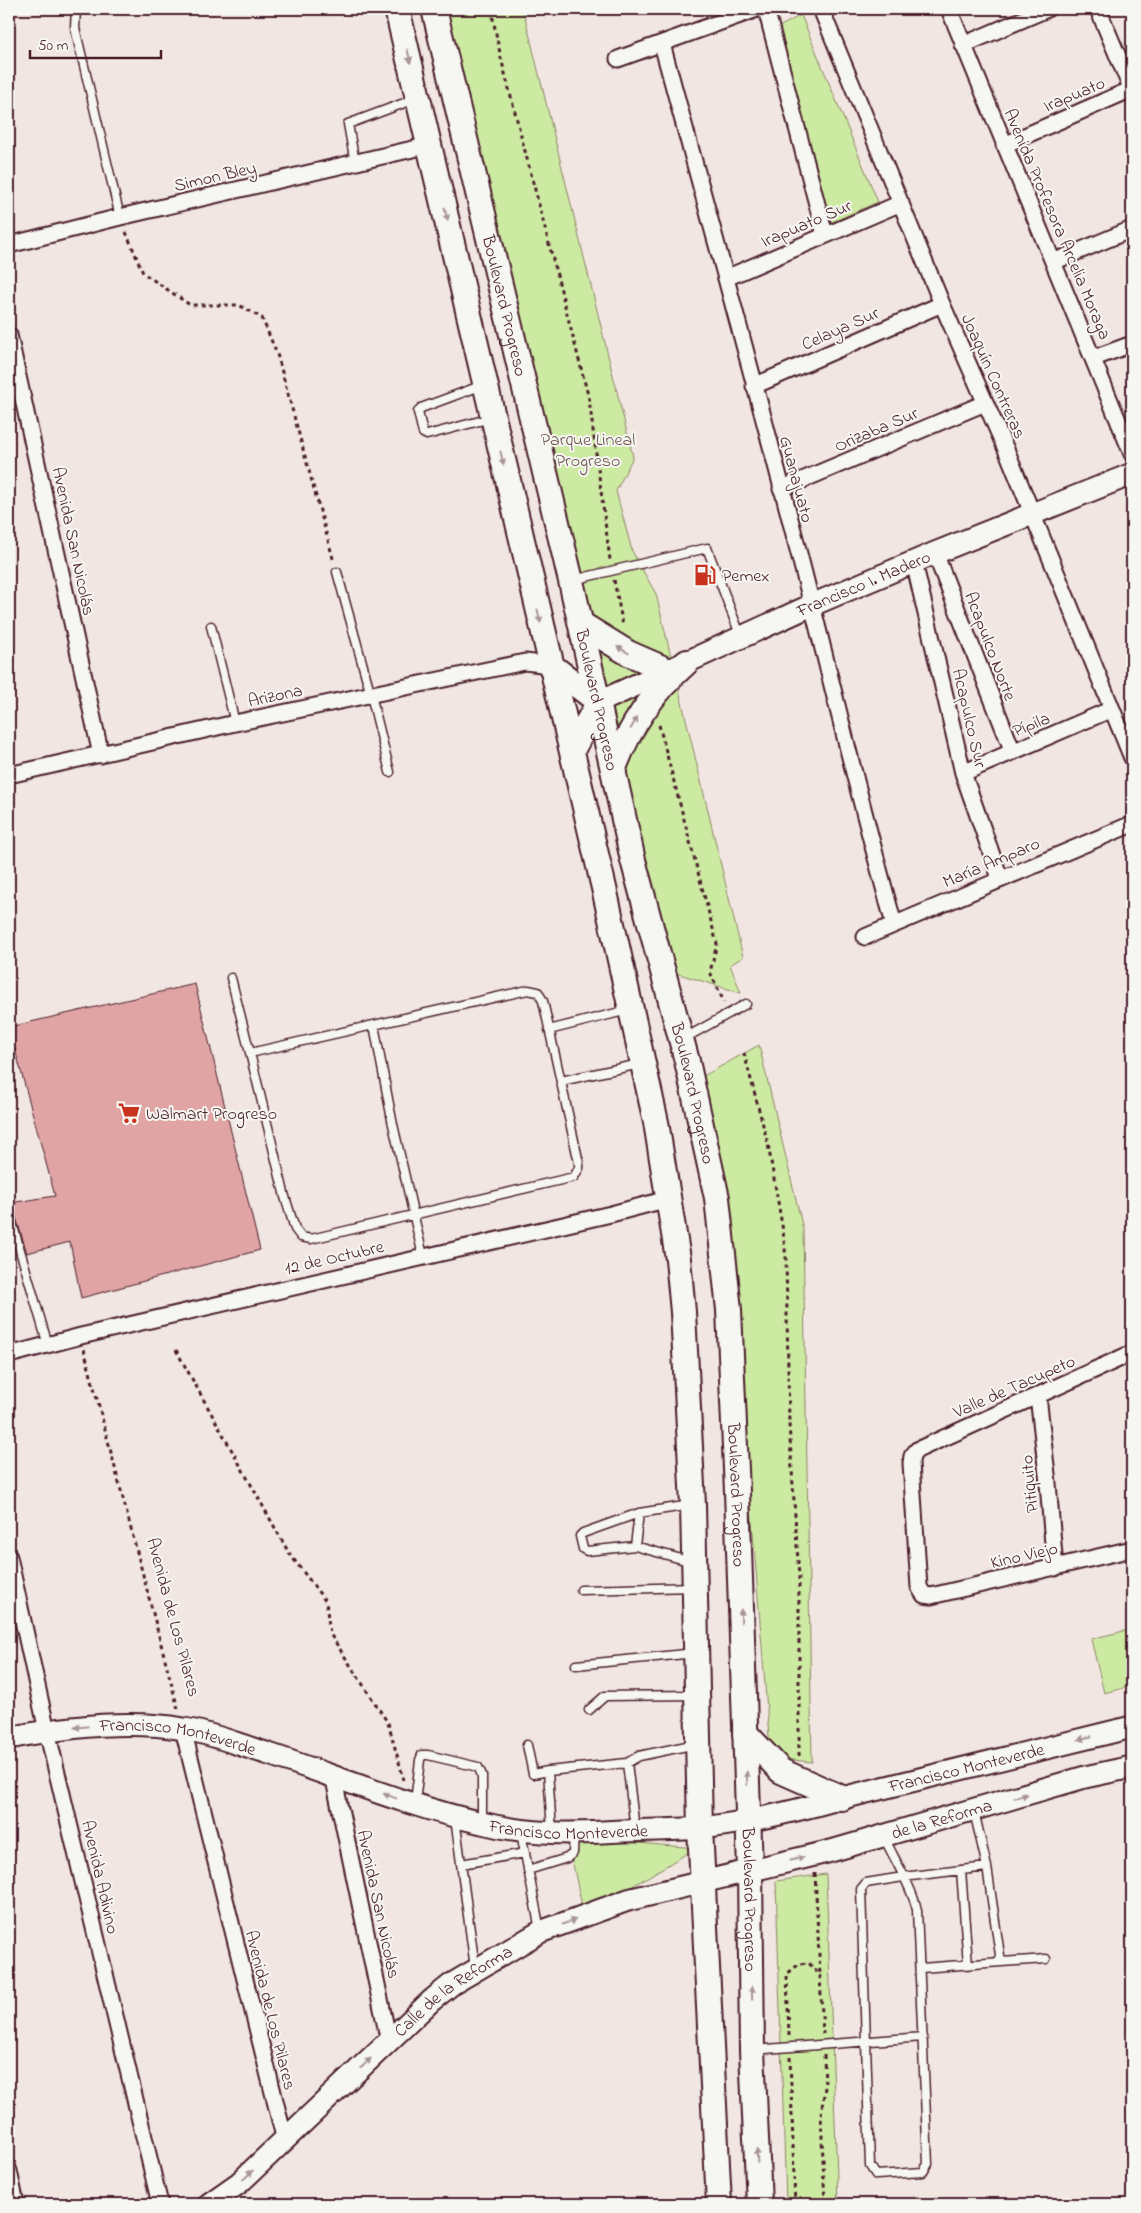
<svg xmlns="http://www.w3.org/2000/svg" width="1141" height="2213" font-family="'Indie Flower',sans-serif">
<rect width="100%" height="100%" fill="#f1e6e2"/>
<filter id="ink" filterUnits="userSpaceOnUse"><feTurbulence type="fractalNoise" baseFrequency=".02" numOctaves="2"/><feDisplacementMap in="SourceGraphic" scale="10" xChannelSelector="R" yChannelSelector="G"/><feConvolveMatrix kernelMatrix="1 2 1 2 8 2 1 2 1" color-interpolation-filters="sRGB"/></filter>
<g filter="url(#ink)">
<path fill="#cdeaa2" stroke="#8c8466" d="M 442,9 L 523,9 L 633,457 L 616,491 L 632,551 L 656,594 L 743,957 L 730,965 L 741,993 L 666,970 Z
M 801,15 L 878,202 L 830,223 L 800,117 L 779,27 Z
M 759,1045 L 803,1229 L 812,1762 L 792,1760 L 770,1749 L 735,1303 L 700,1078 Z
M 1132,1629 L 1132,1686 L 1104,1693 L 1091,1639 Z
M 567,1837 L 696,1848 L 584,1915 Z
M 826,1874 L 838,2204 L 786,2204 L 776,1881 Z"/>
<path fill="#dfa4a3" stroke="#4a1f2b" d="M 195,984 L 260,1250 L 81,1298 L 70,1242 L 27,1253 L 14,1211 L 9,1208 L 9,1203 L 55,1196 L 9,1027 Z"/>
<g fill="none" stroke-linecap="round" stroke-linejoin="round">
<g stroke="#4a1f2b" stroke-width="11">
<path id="lane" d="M 76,9 L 75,28 L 120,217
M 355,163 L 348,124 L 415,99
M 483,385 L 421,408 L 418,412 L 423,433 L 427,435 L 491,418
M 337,572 L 371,695 L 390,772
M 573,580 L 707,548 L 741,637
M 211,626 L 235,723
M 231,978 L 250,1053
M 528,990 L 538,992 L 543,1001 L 579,1163 L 579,1168 L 574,1177 L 311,1239 L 301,1237 L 295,1229 L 285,1197 L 250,1053 Z
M 374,1025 L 392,1120 L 423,1256
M 549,1030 L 628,1010
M 685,1038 L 746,1004
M 561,1081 L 640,1064
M 9,1213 L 48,1345
M 691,1505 L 639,1513 L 583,1533 L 580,1536 L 583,1549 L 587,1551 L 635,1546 L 692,1562
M 635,1546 L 639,1513
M 581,1590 L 693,1587
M 576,1665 L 695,1653
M 589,1710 L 605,1696 L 696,1695
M 527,1745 L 533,1774 L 548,1771
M 627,1763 L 639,1756 L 696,1744
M 415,1802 L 420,1760 L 422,1755 L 428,1755 L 478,1767 L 482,1775 L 482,1822
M 455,1818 L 475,1968
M 552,1831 L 548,1771 L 627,1763 L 635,1829
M 521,1833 L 540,1930
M 884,1837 C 894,1859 912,1887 917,1910 L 928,2164 L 923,2172 L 876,2175 L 870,2166 L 861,1889 L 866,1883 L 903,1877 L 987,1867
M 461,1864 L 525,1853
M 528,1870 L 567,1858 L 573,1853 L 574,1834
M 961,1870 L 968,1965
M 1001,1962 L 1046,1959
M 921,1968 L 1001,1962 L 987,1867 L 974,1811
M 754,2050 L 923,2037"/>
</g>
<g stroke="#4a1f2b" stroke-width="19">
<path id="street" d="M 766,9 L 825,235
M 821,9 L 942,304 L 1008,454 L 1132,758
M 949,9 L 1132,454
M 1098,9 L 1132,90
M 662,44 C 713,231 765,417 812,605 C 839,712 864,818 894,924
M 963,45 L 1047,9
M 618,59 L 757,9
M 1004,145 L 1132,89
M 9,245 L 120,217 L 430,145
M 1053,262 L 1132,229
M 726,278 L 901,203
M 9,335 L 101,755
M 1094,358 L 1132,344
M 754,386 L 942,304
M 781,489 L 985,403
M 935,553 L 1013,752
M 914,562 L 963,773 L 1000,878
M 963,773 L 1112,709
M 9,775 L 235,723 L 525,662 L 550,665
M 865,937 L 1132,824
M 1132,1353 L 917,1450 L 912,1456 L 911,1463 L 919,1587 L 924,1595 L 931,1596 L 1132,1549
M 9,1355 L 81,1336 L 611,1214 L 668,1199
M 1038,1396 L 1048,1483 L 1055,1568
M 9,1557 L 47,1731 L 160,2204
M 183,1729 L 285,2141
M 333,1775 L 389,2042
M 9,2171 L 16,2204"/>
</g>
<g stroke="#4a1f2b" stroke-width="25">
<g id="secondary">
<path id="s1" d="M 599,702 L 812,605 L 935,553 L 1132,474"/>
<path id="s2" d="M 9,1738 C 64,1727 127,1719 184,1729 C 211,1733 239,1745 266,1753 C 338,1777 408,1806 482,1823 C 528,1835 575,1834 622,1831 C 648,1830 674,1830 700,1828 C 747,1823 796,1811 842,1798 L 1132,1727"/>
<path id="s3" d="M 209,2204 L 239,2183 L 432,2000 L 452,1984 L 540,1932 L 628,1900 L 831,1851 L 1085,1777 L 1132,1767"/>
</g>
</g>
<g stroke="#4a1f2b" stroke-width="28">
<g id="primary">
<path d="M 397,9 L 604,888 L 656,1122 L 678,1259 L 683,1312 L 693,1505 L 700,1828 L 719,2204"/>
<path id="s4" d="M 434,9 L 571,581 L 633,860 L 687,1061 L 717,1198 L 729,1310 L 737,1492 L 750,1870 L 752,2050 L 759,2204"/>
<path d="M 581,624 L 628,653 L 667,670"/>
<path d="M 550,665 L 599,702 L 572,750"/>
<path d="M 614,768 C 630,725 653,692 687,662"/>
<path d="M 745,1733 L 781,1771 L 842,1798"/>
</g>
</g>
<path stroke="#4a1f2b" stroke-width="3" stroke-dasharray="4 4" stroke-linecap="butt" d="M 491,9 L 501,58 L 589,399 L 610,560
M 126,232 L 143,273 L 190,305 L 239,305 L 262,318 L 277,354 L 334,562
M 614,580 L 623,626
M 659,725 L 717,944 L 710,972 L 724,1002
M 744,1053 L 768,1144 L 783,1231 L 786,1258 L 789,1424 L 799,1577 L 799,1757
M 84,1349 L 178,1709
M 176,1350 L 289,1553 L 326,1602 L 330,1634 L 388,1723 L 404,1780
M 815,1873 L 820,1976
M 789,2036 L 787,1974 L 799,1964 L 809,1963 L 820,1976 L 823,2034
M 824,2055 L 825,2087 L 821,2115 L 825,2204
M 790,2057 L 795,2204"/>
<use href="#lane" stroke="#f6f6f2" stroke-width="8"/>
<use href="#street" stroke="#f6f6f2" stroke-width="15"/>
<use href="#secondary" stroke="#f6f6f2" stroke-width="21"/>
<use href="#primary" stroke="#f6f6f2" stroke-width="24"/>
</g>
<defs><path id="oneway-solid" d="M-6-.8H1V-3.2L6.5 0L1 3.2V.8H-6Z" transform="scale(1.25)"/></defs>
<g fill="#a99598">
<use href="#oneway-solid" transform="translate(409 56) rotate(76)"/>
<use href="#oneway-solid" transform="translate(446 214) rotate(77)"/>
<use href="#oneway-solid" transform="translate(502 458) rotate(77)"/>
<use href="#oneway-solid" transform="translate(539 616) rotate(77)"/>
<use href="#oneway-solid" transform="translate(623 650) rotate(-150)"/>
<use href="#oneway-solid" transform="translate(634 723) rotate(-60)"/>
<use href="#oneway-solid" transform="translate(741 1616) rotate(-92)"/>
<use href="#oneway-solid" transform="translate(81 1727) rotate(174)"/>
<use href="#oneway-solid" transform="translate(1085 1738) rotate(166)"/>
<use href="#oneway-solid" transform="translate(747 1778) rotate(-92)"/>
<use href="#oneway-solid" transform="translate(390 1796) rotate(-160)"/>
<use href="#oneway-solid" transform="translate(1021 1796) rotate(-16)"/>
<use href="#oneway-solid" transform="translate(797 1859) rotate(-13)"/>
<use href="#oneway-solid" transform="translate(569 1922) rotate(-19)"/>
<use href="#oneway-solid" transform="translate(752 1993) rotate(-91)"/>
<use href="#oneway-solid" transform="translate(366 2063) rotate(-44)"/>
<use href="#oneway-solid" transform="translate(757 2156) rotate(-93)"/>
<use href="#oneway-solid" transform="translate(248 2175) rotate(-43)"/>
</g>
</g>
<defs>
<g id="fuel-bare" transform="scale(1.725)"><path d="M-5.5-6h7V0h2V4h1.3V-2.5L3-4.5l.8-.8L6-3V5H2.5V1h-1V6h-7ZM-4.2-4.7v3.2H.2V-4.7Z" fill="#c8321e" stroke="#f6f6f2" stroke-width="2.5" paint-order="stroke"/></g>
<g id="supermarket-bare" transform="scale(1.725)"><path d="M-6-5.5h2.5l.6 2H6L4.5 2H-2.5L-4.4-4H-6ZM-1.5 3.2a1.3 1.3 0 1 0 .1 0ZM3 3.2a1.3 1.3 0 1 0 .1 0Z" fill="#c8321e" stroke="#f6f6f2" stroke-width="2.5" paint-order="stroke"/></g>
</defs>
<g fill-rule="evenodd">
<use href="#fuel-bare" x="705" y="575"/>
<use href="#supermarket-bare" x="129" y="1113"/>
</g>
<g text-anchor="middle" stroke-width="4" stroke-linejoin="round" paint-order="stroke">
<g font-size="18" fill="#4a1f2b" stroke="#f6f6f2">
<text transform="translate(1074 94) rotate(-23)" y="6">Irapuato</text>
<text transform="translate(215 176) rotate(-13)" y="6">Simon Bley</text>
<text transform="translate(806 223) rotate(-23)" y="6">Irapuato Sur</text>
<text transform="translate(1058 224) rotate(67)" y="6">Avenida Profesora Arcelia Moraga</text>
<text dy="6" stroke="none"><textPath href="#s4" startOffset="305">Boulevard Progreso</textPath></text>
<text transform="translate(840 328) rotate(-24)" y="6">Celaya Sur</text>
<text transform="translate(994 376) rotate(66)" y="6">Joaquín Contreras</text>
<text transform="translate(876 429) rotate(-23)" y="6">Orizaba Sur</text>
<text transform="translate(797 479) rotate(75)" y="6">Guanajuato</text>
<text transform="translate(74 541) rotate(78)" y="6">Avenida San Nicolás</text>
<text dy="6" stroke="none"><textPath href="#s1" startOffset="290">Francisco I. Madero</textPath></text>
<text transform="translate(991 646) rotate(69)" y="6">Acapulco Norte</text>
<text transform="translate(275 695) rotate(-12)" y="6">Arizona</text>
<text dy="6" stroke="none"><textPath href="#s4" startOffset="710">Boulevard Progreso</textPath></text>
<text transform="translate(970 718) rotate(77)" y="6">Acapulco Sur</text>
<text transform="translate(1031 724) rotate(-22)" y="6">Pípila</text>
<text transform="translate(991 862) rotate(-23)" y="6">María Amparo</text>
<text dy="6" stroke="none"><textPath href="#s4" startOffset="1115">Boulevard Progreso</textPath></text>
<text transform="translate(334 1257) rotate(-13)" y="6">12 de Octubre</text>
<text transform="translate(1014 1386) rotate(-24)" y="6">Valle de Tacupeto</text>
<text transform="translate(1029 1484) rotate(-96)" y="6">Pitiquito</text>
<text dy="6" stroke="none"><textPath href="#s4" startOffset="1520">Boulevard Progreso</textPath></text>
<text transform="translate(1024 1555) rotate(-13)" y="6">Kino Viejo</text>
<text transform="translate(174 1617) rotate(75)" y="6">Avenida de Los Pilares</text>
<text dy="6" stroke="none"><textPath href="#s2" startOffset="171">Francisco Monteverde</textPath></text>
<text dy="6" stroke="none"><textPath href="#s2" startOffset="981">Francisco Monteverde</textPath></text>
<text dy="6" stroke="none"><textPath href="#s3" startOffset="848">de la Reforma</textPath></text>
<text dy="6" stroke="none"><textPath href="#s2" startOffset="576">Francisco Monteverde</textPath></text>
<text transform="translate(101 1877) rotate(77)" y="6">Avenida Adivino</text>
<text dy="6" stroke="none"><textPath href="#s4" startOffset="1925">Boulevard Progreso</textPath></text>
<text transform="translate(379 1904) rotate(78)" y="6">Avenida San Nicolás</text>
<text dy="6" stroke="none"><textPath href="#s3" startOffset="325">Calle de la Reforma</textPath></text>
<text transform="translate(271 2010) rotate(76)" y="6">Avenida de Los Pilares</text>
</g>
<g font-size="18" fill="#6b5249" stroke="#f6f6f2">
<text x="588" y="445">Parque Lineal<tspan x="588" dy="21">Progreso</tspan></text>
</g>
<g font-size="18" fill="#4a1f2b" stroke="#f6f6f2" text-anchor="start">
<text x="722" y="581">Pemex</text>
<text x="146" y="1119">Walmart Progreso</text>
</g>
</g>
<rect width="1141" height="2213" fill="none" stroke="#f6f6f2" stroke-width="30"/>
<rect x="15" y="15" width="1111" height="2183" fill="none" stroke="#4a1f2b" stroke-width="2" filter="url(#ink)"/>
<path d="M30 50v8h131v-8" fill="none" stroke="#4a1f2b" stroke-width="2.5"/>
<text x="38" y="50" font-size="15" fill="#4a1f2b" stroke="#f6f6f2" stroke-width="4" paint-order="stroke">50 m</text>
</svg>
